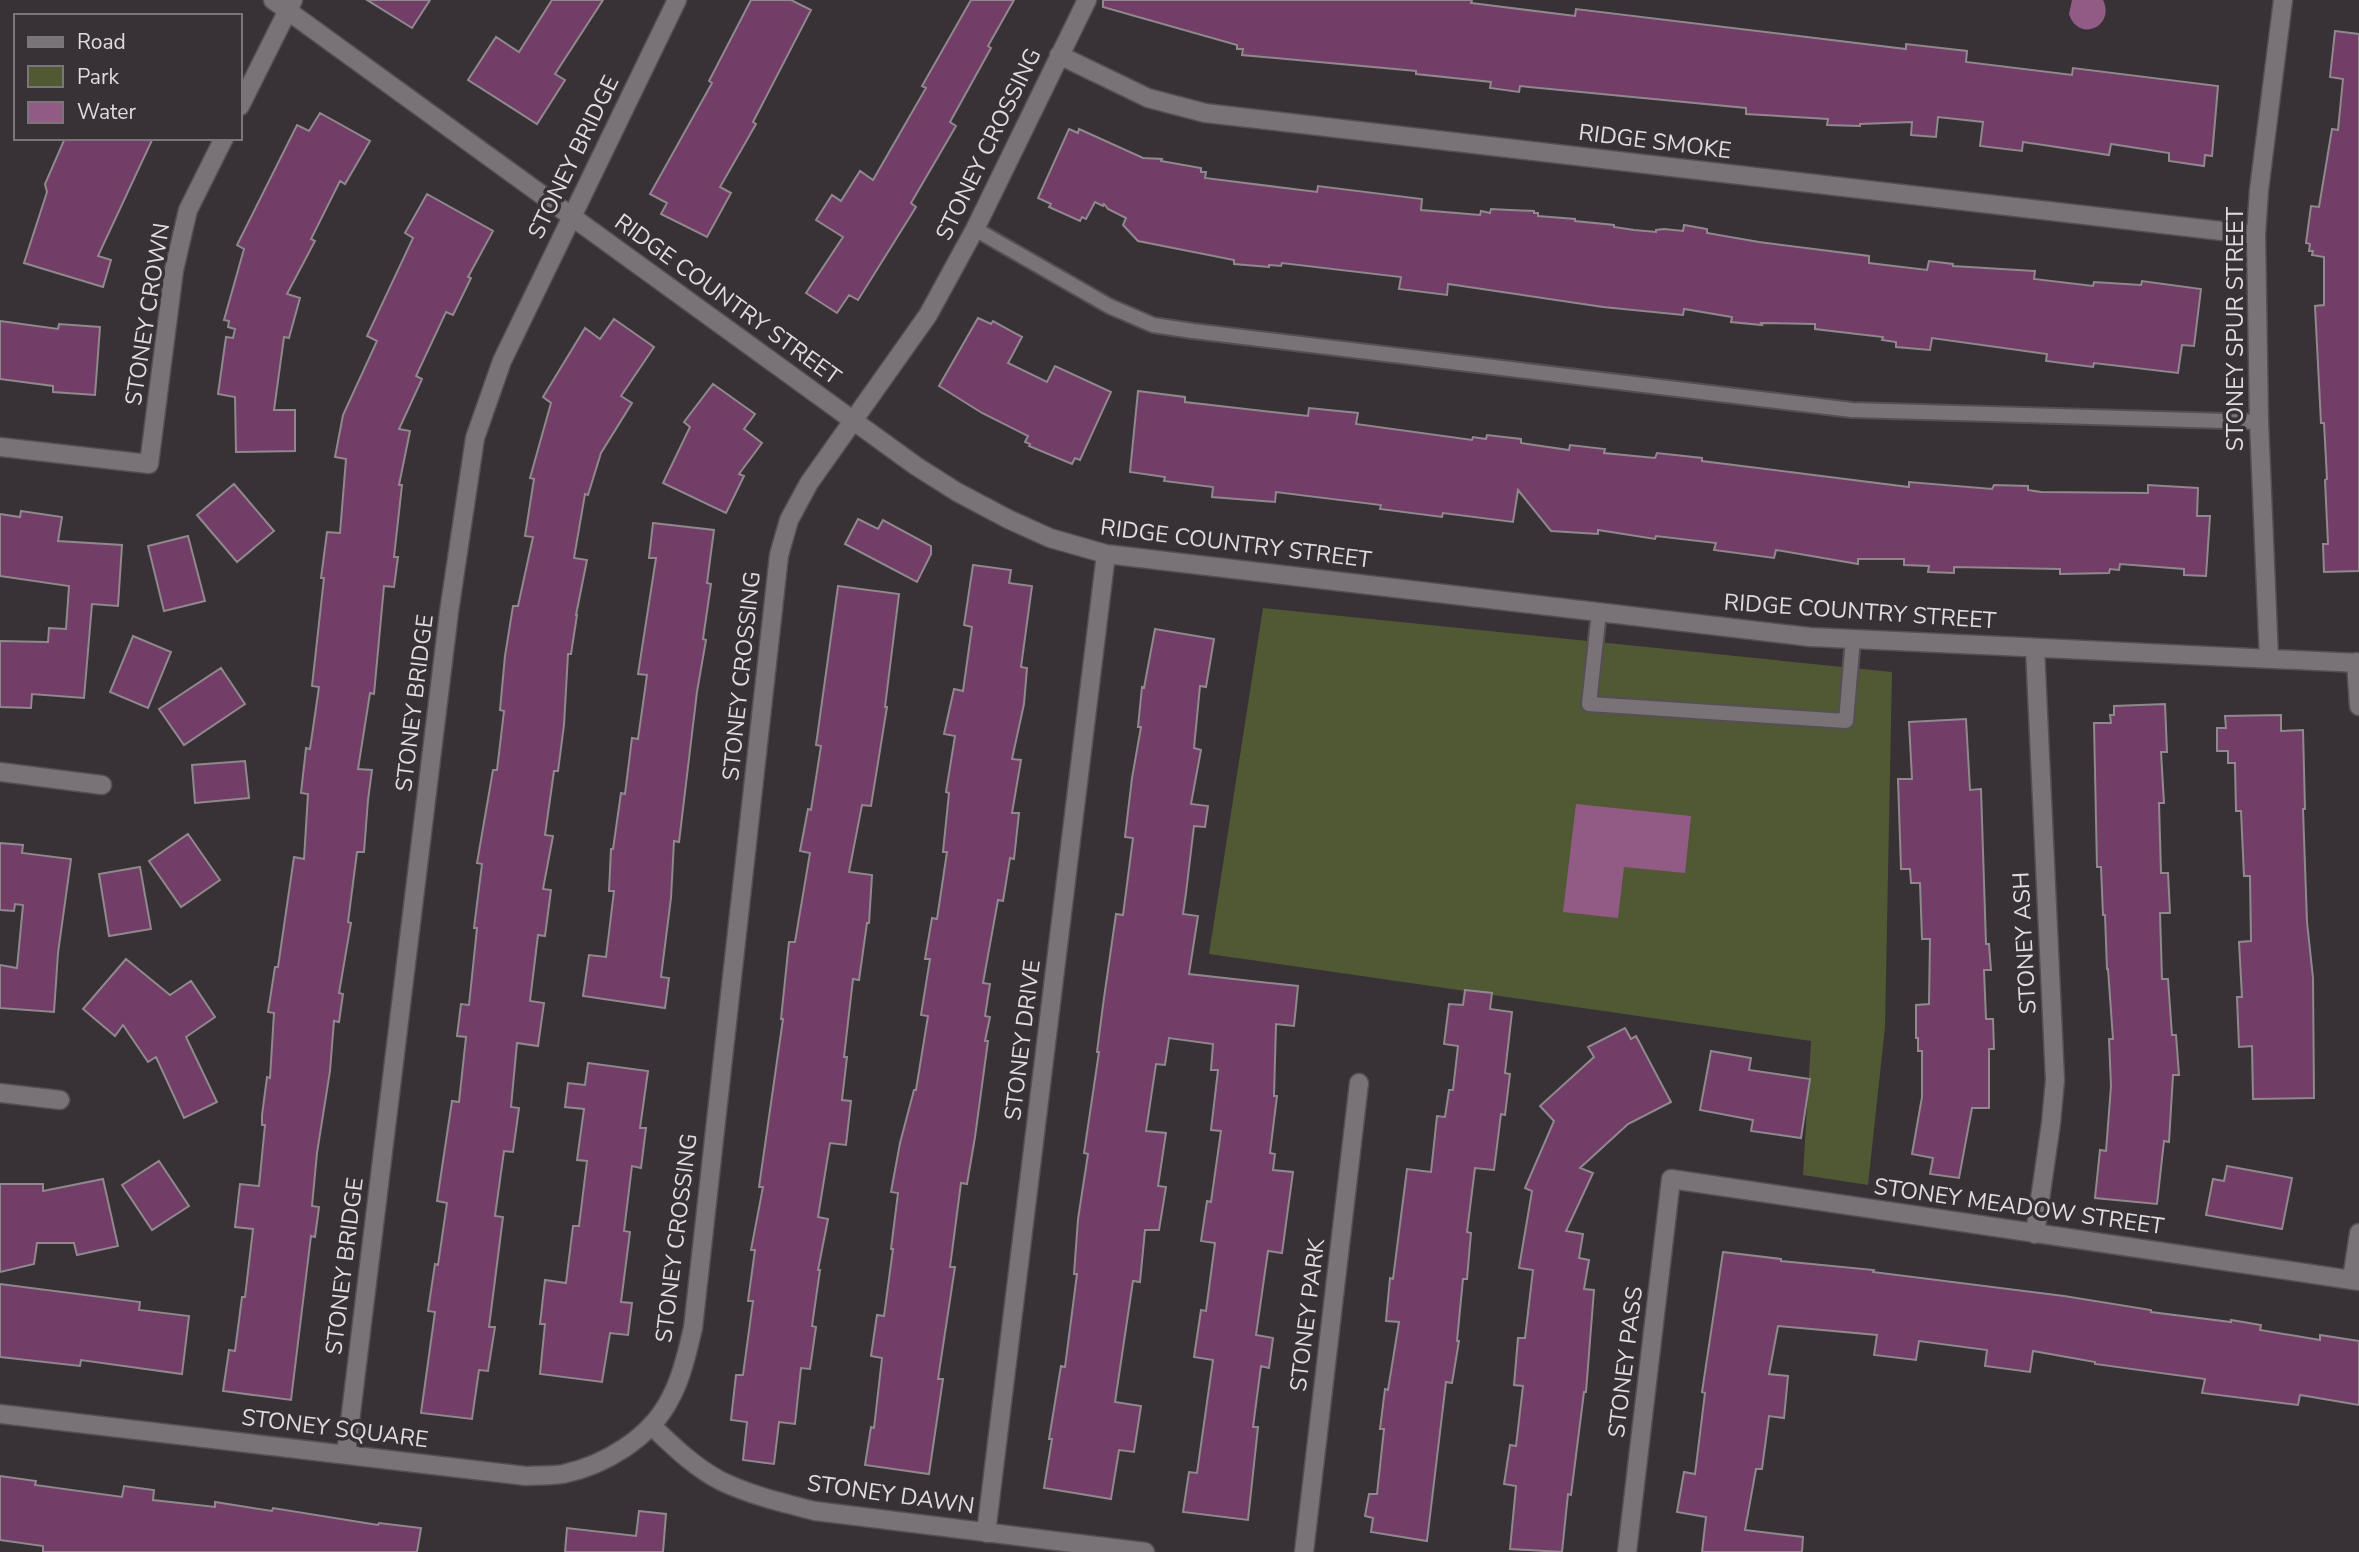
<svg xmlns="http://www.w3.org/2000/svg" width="2359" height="1552" font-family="'Nunito Sans',sans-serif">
<rect width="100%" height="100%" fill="#383236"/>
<path fill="#505933" d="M 1263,608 L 1892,672 L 1885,1027 L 1868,1185 L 1803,1175 L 1811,1041 L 1209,954 Z"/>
<path fill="#925b86" d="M 2072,0 L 2103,0 C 2116,27 2078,43 2069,14 Z
M 1576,804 L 1691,816 L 1685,873 L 1624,867 L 1618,918 L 1563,912 Z"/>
<path fill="#723e67" stroke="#8f888d" stroke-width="2" d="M 367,0 L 430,0 L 412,28 Z
M 552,0 L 603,0 L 555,74 L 565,80 L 537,124 L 468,80 L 496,37 L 519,52 Z
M 751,0 L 791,0 L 811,10 L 753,122 L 756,124 L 720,187 L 731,193 L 707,237 L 661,214 L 667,203 L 650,194 L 712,83 L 709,81 Z
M 971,0 L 1014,0 L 988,46 L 991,48 L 950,122 L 956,126 L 911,203 L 916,207 L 858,300 L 849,295 L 837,313 L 806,293 L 843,237 L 816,220 L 832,195 L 841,201 L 860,171 L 873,180 L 926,88 L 922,86 Z
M 1103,0 L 1472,0 L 1471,3 L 1575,16 L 1576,9 L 1906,49 L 1906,44 L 1967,51 L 1966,62 L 2072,75 L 2073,68 L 2218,86 L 2212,156 L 2205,155 L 2204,166 L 2169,161 L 2169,153 L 2111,144 L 2109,155 L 2023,142 L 2022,151 L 1980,146 L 1983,122 L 1938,117 L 1936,137 L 1911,135 L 1912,122 L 1860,124 L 1860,126 L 1827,125 L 1828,119 L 1746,114 L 1746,108 L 1520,86 L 1519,92 L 1490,88 L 1491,82 L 1416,74 L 1416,71 L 1242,55 L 1243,49 L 1237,49 L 1237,45 L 1103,7 Z
M 2335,31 L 2359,34 L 2359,571 L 2324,572 L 2323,544 L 2328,544 L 2325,480 L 2327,479 L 2324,423 L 2321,423 L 2315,306 L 2324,305 L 2324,257 L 2312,255 L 2313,251 L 2309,251 L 2310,244 L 2306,243 L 2311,206 L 2319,207 L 2332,129 L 2338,130 L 2343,79 L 2330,77 Z
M 320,113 L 370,141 L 345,184 L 340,181 L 311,239 L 315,241 L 287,294 L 300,298 L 289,338 L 284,337 L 274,410 L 295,410 L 295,451 L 236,452 L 235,397 L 218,394 L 226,337 L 233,338 L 235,329 L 228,327 L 229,321 L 224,320 L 244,249 L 237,245 L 297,125 L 309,131 Z
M 1069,129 L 1078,133 L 1079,129 L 1143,158 L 1162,159 L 1161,161 L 1201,168 L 1201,172 L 1206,172 L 1205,178 L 1317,192 L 1318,186 L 1422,199 L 1421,210 L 1480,215 L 1481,211 L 1490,213 L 1491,209 L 1534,211 L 1534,213 L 1538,213 L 1538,216 L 1575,219 L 1575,221 L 1614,225 L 1614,227 L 1634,230 L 1656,232 L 1656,230 L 1664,229 L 1683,231 L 1684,225 L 1707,229 L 1707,233 L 1759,242 L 1869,256 L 1869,263 L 1927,270 L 1929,261 L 1953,264 L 1953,266 L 2035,271 L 2034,279 L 2093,286 L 2094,282 L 2141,285 L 2142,281 L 2201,289 L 2194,346 L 2182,345 L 2178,373 L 2094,363 L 2093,367 L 2046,361 L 2047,354 L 1932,338 L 1930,350 L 1896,347 L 1896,342 L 1882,340 L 1883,337 L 1815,329 L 1815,324 L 1761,323 L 1762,325 L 1731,322 L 1732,317 L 1684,309 L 1683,315 L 1603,307 L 1448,284 L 1447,295 L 1399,289 L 1401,277 L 1282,263 L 1281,266 L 1269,265 L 1269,267 L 1234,264 L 1234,260 L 1138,241 L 1123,225 L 1126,218 L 1108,209 L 1104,204 L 1103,206 L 1095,202 L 1086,219 L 1082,217 L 1080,221 L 1049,207 L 1051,204 L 1038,198 Z
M 65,138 L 153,138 L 98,256 L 111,260 L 103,287 L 24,263 L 47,192 L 45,184 Z
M 427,194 L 493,231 L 468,277 L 471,278 L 453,315 L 446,312 L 416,376 L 422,379 L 399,429 L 410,431 L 399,485 L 402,485 L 394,557 L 398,557 L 394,587 L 384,586 L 374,694 L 370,693 L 358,769 L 372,770 L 368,800 L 364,852 L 357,852 L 348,922 L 351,923 L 339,993 L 343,994 L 339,1022 L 334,1021 L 330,1071 L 317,1153 L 312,1206 L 319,1207 L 315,1237 L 311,1236 L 291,1400 L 223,1391 L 229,1350 L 235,1351 L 242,1297 L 245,1297 L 253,1229 L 235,1227 L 240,1184 L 259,1186 L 265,1125 L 262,1125 L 262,1115 L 267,1077 L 270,1078 L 274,1013 L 268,1012 L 275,967 L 278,967 L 294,857 L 304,859 L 308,794 L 301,793 L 306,748 L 310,749 L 319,687 L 312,686 L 324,578 L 321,578 L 327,532 L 340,533 L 346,459 L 335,457 L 343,415 L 377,341 L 367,336 L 413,238 L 405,233 Z
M 978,318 L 991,324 L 993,321 L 1022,337 L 1008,363 L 1047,382 L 1055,366 L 1111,392 L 1080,460 L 1075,458 L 1072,464 L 1029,446 L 1030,444 L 1025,442 L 1028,436 L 982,413 L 939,386 Z
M 614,319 L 654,347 L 621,396 L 632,403 L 601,453 L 588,495 L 585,494 L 574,558 L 587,560 L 576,615 L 577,615 L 571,654 L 568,654 L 564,725 L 558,771 L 554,771 L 545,835 L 553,836 L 543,889 L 551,890 L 545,936 L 538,935 L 530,1001 L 544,1003 L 538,1046 L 517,1043 L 511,1107 L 519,1108 L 513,1152 L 504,1151 L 495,1216 L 503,1217 L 489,1327 L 495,1327 L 488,1371 L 479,1370 L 472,1419 L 421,1413 L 435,1312 L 428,1311 L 435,1264 L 438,1265 L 447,1203 L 437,1201 L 452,1101 L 459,1102 L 466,1037 L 457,1036 L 461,1004 L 469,1005 L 477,928 L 474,928 L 482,864 L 477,863 L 493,770 L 497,770 L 504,711 L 500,710 L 505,656 L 513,606 L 518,606 L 533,537 L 525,536 L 534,479 L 530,478 L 551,403 L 543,397 L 585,328 L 600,339 Z
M 0,321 L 58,329 L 59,324 L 100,327 L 95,395 L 53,392 L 53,386 L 0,379 Z
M 713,384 L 755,414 L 744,429 L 762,443 L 739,474 L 744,476 L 726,513 L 663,483 L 690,427 L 684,422 Z
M 1138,391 L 1185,397 L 1185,402 L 1308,416 L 1309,408 L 1358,413 L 1356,424 L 1472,440 L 1473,437 L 1486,439 L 1487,435 L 1521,439 L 1521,443 L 1569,450 L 1570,445 L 1605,449 L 1604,453 L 1655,458 L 1657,453 L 1702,458 L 1702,461 L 1909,487 L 1909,482 L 1992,489 L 1994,485 L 2028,486 L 2028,490 L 2041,492 L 2148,493 L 2148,485 L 2198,488 L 2197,516 L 2210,516 L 2206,576 L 2184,575 L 2184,569 L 2120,564 L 2119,570 L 2110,569 L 2109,573 L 2060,574 L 2060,569 L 1954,567 L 1954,573 L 1928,572 L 1929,566 L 1904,565 L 1904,559 L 1858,559 L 1858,564 L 1776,550 L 1774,558 L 1714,550 L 1716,543 L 1656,536 L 1655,539 L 1598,530 L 1598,534 L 1551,531 L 1518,490 L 1513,522 L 1443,513 L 1442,517 L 1380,509 L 1381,505 L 1276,492 L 1275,502 L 1212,497 L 1213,487 L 1164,481 L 1165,477 L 1130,472 Z
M 234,484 L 274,531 L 237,562 L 197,515 Z
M 21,511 L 62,517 L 58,541 L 122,545 L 118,606 L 92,604 L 84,698 L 32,694 L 31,708 L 0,707 L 0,641 L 48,642 L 49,628 L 66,629 L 69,586 L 0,576 L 0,514 L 20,517 Z
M 858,519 L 878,529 L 883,520 L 931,546 L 931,554 L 917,582 L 845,544 Z
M 653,523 L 714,530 L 707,583 L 711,584 L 703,639 L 706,640 L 697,692 L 679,842 L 674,841 L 671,898 L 661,977 L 669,978 L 665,1008 L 583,996 L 589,955 L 606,957 L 614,891 L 609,891 L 611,849 L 613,849 L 621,793 L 625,794 L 632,738 L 638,739 L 647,675 L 638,674 L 656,558 L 649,558 Z
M 188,536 L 205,601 L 164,611 L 148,546 Z
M 973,565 L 1011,570 L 1009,583 L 1032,586 L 1021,667 L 1027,668 L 1024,704 L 1012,759 L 1021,760 L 1012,813 L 1019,813 L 1014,859 L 1010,858 L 1003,901 L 998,900 L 983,983 L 990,984 L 985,1016 L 990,1017 L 985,1041 L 988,1041 L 975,1137 L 967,1184 L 961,1183 L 950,1267 L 955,1267 L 938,1379 L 943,1379 L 929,1474 L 865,1465 L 871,1427 L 874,1428 L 882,1358 L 871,1356 L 877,1315 L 884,1316 L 893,1249 L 891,1249 L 898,1193 L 891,1192 L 900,1143 L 914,1090 L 916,1090 L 928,1016 L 921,1015 L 930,959 L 925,959 L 932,918 L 937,919 L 947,852 L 943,852 L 949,793 L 946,792 L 955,736 L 944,734 L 954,689 L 963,691 L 972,627 L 964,625 Z
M 838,586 L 899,594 L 885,707 L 887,707 L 871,806 L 862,805 L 849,872 L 872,875 L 869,923 L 867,923 L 859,980 L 853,979 L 844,1057 L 847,1057 L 842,1100 L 851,1101 L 846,1145 L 830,1143 L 818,1217 L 828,1219 L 818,1270 L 820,1270 L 812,1326 L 816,1327 L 810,1369 L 801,1368 L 795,1424 L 779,1422 L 774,1464 L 743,1460 L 747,1422 L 731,1420 L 736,1375 L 743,1375 L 753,1301 L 748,1301 L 755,1250 L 751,1250 L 763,1187 L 759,1187 L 783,1019 L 781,1019 L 789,942 L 795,942 L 810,853 L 800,851 L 808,809 L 811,810 L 821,746 L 816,745 Z
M 1155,629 L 1214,639 L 1206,687 L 1200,686 L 1194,748 L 1201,750 L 1191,804 L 1208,806 L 1205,827 L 1194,826 L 1186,893 L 1183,914 L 1198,916 L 1189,974 L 1298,986 L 1294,1026 L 1276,1024 L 1274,1096 L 1277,1096 L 1270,1153 L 1275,1154 L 1273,1170 L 1293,1172 L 1282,1253 L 1268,1251 L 1256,1335 L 1273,1338 L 1269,1368 L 1261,1366 L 1253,1427 L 1258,1427 L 1248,1520 L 1183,1512 L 1189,1472 L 1197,1473 L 1213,1360 L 1194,1357 L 1201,1310 L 1206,1311 L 1215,1243 L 1201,1241 L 1207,1201 L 1211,1202 L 1221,1131 L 1211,1130 L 1218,1070 L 1211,1070 L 1213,1044 L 1169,1038 L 1165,1065 L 1156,1064 L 1146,1131 L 1166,1133 L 1158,1186 L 1166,1187 L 1159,1230 L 1145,1230 L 1140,1282 L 1133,1281 L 1115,1402 L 1141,1406 L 1134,1452 L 1119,1450 L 1111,1499 L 1044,1488 L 1052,1439 L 1049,1439 L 1061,1366 L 1065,1367 L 1077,1274 L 1074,1274 L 1078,1219 L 1088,1154 L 1084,1153 L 1099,1052 L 1097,1052 L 1103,1005 L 1116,914 L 1123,915 L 1133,838 L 1125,837 L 1132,778 L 1141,727 L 1138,727 L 1142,687 L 1144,688 Z
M 133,636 L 171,652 L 148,708 L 110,692 Z
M 221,668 L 245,704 L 184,745 L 159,709 Z
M 2165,704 L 2167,752 L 2161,752 L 2164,803 L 2159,803 L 2161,873 L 2168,873 L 2170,913 L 2160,913 L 2162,979 L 2168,979 L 2172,1035 L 2176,1035 L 2179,1075 L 2173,1075 L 2169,1142 L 2164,1141 L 2157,1204 L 2095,1198 L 2100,1150 L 2106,1151 L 2111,1086 L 2109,1039 L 2113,1039 L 2108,969 L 2107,969 L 2105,915 L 2103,915 L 2101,867 L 2097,867 L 2094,723 L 2111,723 L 2110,715 L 2114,715 L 2114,706 Z
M 2281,715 L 2281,731 L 2303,730 L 2305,809 L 2303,809 L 2307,922 L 2313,978 L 2314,1098 L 2253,1099 L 2252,1046 L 2239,1047 L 2237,997 L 2242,997 L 2239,942 L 2251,941 L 2250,876 L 2244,876 L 2241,811 L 2236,811 L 2235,763 L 2228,763 L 2228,751 L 2217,751 L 2217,728 L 2226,728 L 2225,716 Z
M 1966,719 L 1970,790 L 1981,789 L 1986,944 L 1989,944 L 1991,970 L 1984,970 L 1986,1019 L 1993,1019 L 1994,1049 L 1989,1049 L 1989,1108 L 1972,1108 L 1959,1178 L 1930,1174 L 1933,1158 L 1912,1154 L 1922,1097 L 1922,1051 L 1918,1051 L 1918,1038 L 1916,1038 L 1916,1005 L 1929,1004 L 1930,939 L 1922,939 L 1920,883 L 1911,883 L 1910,869 L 1901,869 L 1898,779 L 1912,779 L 1909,722 Z
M 245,761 L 249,798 L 195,803 L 192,765 Z
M 188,834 L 220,880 L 181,907 L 149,861 Z
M 0,843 L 23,845 L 22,853 L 71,859 L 58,953 L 54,1012 L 0,1008 L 0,965 L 17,968 L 23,905 L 15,904 L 14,911 L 0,910 Z
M 140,867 L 151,929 L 109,936 L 99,874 Z
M 126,959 L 170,995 L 191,981 L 215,1017 L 186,1037 L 217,1102 L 184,1118 L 156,1057 L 148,1062 L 123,1025 L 115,1036 L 83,1009 Z
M 1465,990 L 1492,993 L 1490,1009 L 1512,1012 L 1505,1073 L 1510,1074 L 1505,1115 L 1501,1114 L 1494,1170 L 1475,1168 L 1467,1232 L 1471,1233 L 1467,1279 L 1463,1279 L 1457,1341 L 1459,1341 L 1452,1383 L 1446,1382 L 1427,1541 L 1371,1532 L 1373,1518 L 1365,1516 L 1369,1494 L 1377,1494 L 1384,1429 L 1380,1429 L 1385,1389 L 1388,1390 L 1399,1322 L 1386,1321 L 1390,1278 L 1393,1279 L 1407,1169 L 1431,1172 L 1437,1116 L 1445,1117 L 1449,1090 L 1453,1090 L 1458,1046 L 1444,1044 L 1449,1004 L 1463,1005 Z
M 1625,1028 L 1631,1039 L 1636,1036 L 1671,1102 L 1628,1124 L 1580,1168 L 1593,1173 L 1566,1231 L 1583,1234 L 1579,1258 L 1589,1260 L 1584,1289 L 1594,1290 L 1586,1392 L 1584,1392 L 1571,1495 L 1568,1494 L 1562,1552 L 1510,1549 L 1516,1486 L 1504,1484 L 1510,1445 L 1516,1446 L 1523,1386 L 1514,1385 L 1518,1338 L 1525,1338 L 1533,1270 L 1519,1268 L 1532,1191 L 1525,1188 L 1554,1121 L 1540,1106 L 1594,1057 L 1588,1047 Z
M 1711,1051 L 1751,1058 L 1749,1070 L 1810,1079 L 1801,1138 L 1751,1131 L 1753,1120 L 1700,1110 Z
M 588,1063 L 648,1071 L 640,1128 L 646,1128 L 641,1168 L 632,1166 L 624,1231 L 630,1232 L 621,1302 L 632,1303 L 628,1335 L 610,1333 L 602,1382 L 540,1374 L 545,1324 L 540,1324 L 545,1280 L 566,1283 L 573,1226 L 579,1226 L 587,1161 L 577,1160 L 584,1109 L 565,1107 L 568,1083 L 585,1085 Z
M 159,1161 L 189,1206 L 152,1230 L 122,1185 Z
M 2227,1166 L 2292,1178 L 2282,1229 L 2206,1215 L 2213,1179 L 2224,1181 Z
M 103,1179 L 118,1246 L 77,1255 L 74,1243 L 37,1243 L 34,1264 L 0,1272 L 0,1184 L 43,1184 L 43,1191 Z
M 1723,1252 L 1781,1259 L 1781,1261 L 1874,1270 L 1873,1272 L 2064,1296 L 2151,1310 L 2151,1312 L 2231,1322 L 2231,1320 L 2261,1325 L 2260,1330 L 2320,1340 L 2320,1335 L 2359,1341 L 2359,1405 L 2300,1395 L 2298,1405 L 2202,1393 L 2205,1379 L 2095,1364 L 2095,1362 L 2033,1351 L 2030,1372 L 1985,1366 L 1987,1350 L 1919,1341 L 1916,1360 L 1874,1355 L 1877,1335 L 1778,1326 L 1769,1374 L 1788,1376 L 1784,1418 L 1769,1416 L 1762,1469 L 1756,1469 L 1745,1530 L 1803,1537 L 1802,1552 L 1702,1552 L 1706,1517 L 1677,1512 L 1684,1472 L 1695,1474 L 1705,1393 L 1702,1392 Z
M 0,1284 L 140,1302 L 139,1310 L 189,1316 L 182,1374 L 81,1360 L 80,1366 L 0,1357 Z
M 0,1476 L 36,1481 L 35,1485 L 122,1497 L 124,1486 L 154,1490 L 153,1500 L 215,1507 L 215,1502 L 272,1511 L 273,1508 L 378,1525 L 379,1523 L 421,1528 L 417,1552 L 43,1552 L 43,1546 L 0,1540 Z
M 639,1511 L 666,1514 L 663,1552 L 565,1552 L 567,1528 L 636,1536 Z"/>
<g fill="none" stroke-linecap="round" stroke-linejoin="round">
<g stroke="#554f54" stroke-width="18">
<path id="service" d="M 975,229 L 1109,306 L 1153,325 L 1193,331 L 1852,410 L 2259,422
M 1599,612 L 1589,704 L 1846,721 L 1853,639"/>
</g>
<g stroke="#554f54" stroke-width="21">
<path id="minor" d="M 273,0 L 916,466 L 957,492 L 1008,519 L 1050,538 L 1106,554 L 1810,637 L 2359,663
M 1059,55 L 1148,98 L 1205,113 L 2256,235
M 240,106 L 293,0
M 0,447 L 149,464 L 174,270 L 188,210 L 224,138
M 2035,648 L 2055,1080 L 2051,1123 L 2035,1234
M 2269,659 L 2259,422 L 2256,235 L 2259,190 L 2283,0
M 2356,662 L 2359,706
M 0,772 L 102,785
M 0,1093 L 60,1100
M 2352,1279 L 2359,1233
M 0,1414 L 526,1476 C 538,1475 552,1476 563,1474 C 605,1465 650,1438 670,1399 C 682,1377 687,1352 693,1328 L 779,555 L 789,520 L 809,483 L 928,315 L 975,229 L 1087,0
M 652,1426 C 673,1446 694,1467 721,1481 C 750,1495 783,1503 815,1511 L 1145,1552
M 346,1454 L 449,612 L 475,438 L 502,361 L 677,0
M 986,1533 L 1106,554
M 1304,1552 L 1359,1083
M 1627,1552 L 1671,1179 L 2359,1281"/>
</g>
<use href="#service" stroke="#797277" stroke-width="14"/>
<use href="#minor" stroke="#797277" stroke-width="18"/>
</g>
<g text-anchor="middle" stroke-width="7" stroke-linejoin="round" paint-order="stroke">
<g font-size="23" fill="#dfdbde" stroke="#383236">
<text transform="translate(1655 141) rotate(7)" y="8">RIDGE SMOKE</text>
<text transform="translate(988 144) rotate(-64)" y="8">STONEY CROSSING</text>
<text transform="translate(573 157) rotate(-64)" y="8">STONEY BRIDGE</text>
<text transform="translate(728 299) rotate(36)" y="8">RIDGE COUNTRY STREET</text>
<text transform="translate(147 314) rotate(-81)" y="8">STONEY CROWN</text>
<text transform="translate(2235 329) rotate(-90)" y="8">STONEY SPUR STREET</text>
<text transform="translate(1236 543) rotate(7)" y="8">RIDGE COUNTRY STREET</text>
<text transform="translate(1860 611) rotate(4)" y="8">RIDGE COUNTRY STREET</text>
<text transform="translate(741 676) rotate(-84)" y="8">STONEY CROSSING</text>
<text transform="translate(414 703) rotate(-83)" y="8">STONEY BRIDGE</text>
<text transform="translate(2024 943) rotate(-93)" y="8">STONEY ASH</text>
<text transform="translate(1022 1040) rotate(-83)" y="8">STONEY DRIVE</text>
<text transform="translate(2019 1206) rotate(8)" y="8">STONEY MEADOW STREET</text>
<text transform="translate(676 1238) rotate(-83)" y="8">STONEY CROSSING</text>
<text transform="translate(344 1266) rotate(-83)" y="8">STONEY BRIDGE</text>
<text transform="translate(1307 1315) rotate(-83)" y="8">STONEY PARK</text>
<text transform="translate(1625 1362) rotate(-83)" y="8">STONEY PASS</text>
<text transform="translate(335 1428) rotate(7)" y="8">STONEY SQUARE</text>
<text transform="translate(891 1494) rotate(8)" y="8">STONEY DAWN</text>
</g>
</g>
<rect x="14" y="14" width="228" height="126" fill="#383236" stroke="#7b7679" stroke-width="2"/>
<rect x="28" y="37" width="35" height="10" fill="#797277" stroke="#7b7679" stroke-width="2"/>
<text x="77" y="49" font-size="21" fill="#dfdbde">Road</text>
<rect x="28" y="66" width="35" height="21" fill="#505933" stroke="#7b7679" stroke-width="2"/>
<text x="77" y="84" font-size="21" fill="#dfdbde">Park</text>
<rect x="28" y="102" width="35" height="21" fill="#925b86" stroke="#7b7679" stroke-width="2"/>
<text x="77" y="119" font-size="21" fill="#dfdbde">Water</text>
</svg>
